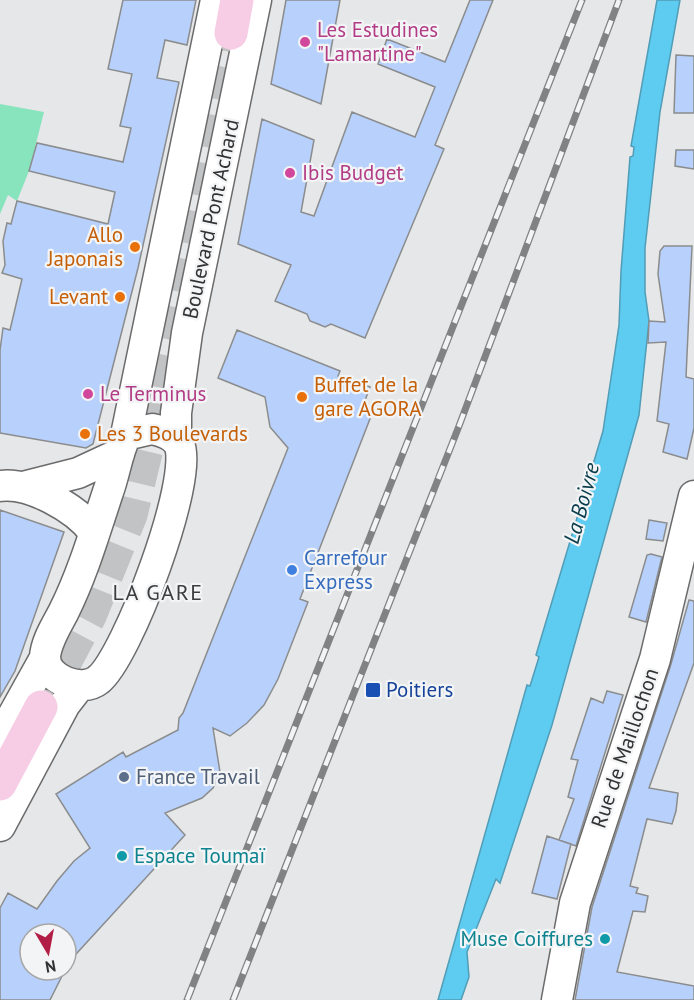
<svg xmlns="http://www.w3.org/2000/svg" width="694" height="1000" font-family="'PT Sans',sans-serif">
<rect width="100%" height="100%" fill="#e6e7e8"/>
<path fill="#88e4bd" d="M 0,104 L 44,112 L 29,171 L 17,201 L 8,195 L 0,214 Z"/>
<path fill="#5ecbf0" stroke="#519db7" stroke-width="1.5" d="M 657,0 L 680,0 L 660,112 L 645,248 L 645,292 L 649,321 L 639,415 L 552,725 L 500,883 L 496,879 L 467,952 L 469,977 L 461,1000 L 438,1000 L 527,685 L 530,686 L 539,657 L 536,655 L 603,431 L 619,325 L 621,271 L 630,157 L 633,156 L 634,147 L 631,146 Z"/>
<path fill="#b7d1fc" stroke="#8b8c8d" stroke-width="1.5" d="M 123,0 L 196,0 L 187,45 L 165,40 L 157,78 L 179,82 L 138,268 L 93,444 L 86,448 L 0,433 L 0,350 L 3,328 L 10,330 L 22,279 L 2,273 L 5,265 L 3,241 L 7,223 L 11,224 L 17,201 L 108,224 L 115,192 L 29,171 L 37,143 L 123,162 L 131,128 L 120,126 L 132,74 L 108,69 Z
M 286,0 L 340,0 L 321,104 L 271,84 Z
M 470,0 L 493,0 L 435,145 L 444,149 L 365,338 L 331,324 L 325,327 L 318,324 L 310,321 L 307,314 L 275,301 L 291,265 L 238,244 L 262,119 L 314,140 L 301,212 L 314,216 L 352,112 L 415,137 L 435,87 L 378,64 L 387,39 L 445,62 Z
M 676,55 L 694,56 L 694,113 L 674,113 Z
M 676,150 L 694,150 L 694,169 L 675,166 Z
M 664,246 L 692,246 L 686,377 L 694,379 L 694,428 L 687,459 L 663,452 L 669,424 L 657,421 L 666,342 L 648,343 L 649,321 L 665,322 L 658,274 L 660,251 Z
M 237,330 L 340,371 L 338,376 L 370,387 L 363,406 L 373,411 L 300,599 L 308,602 L 278,679 L 264,705 L 247,723 L 230,736 L 213,728 L 220,772 L 213,788 L 202,798 L 165,813 L 185,835 L 66,965 L 66,934 L 30,934 L 30,970 L 65,970 L 50,1000 L 0,1000 L 0,908 L 8,893 L 37,909 L 57,881 L 74,861 L 90,848 L 56,794 L 123,752 L 126,757 L 178,730 L 179,718 L 183,713 L 288,448 L 270,427 L 265,397 L 218,378 Z
M 0,510 L 64,532 L 15,671 L 0,697 Z
M 649,520 L 667,523 L 663,541 L 646,539 Z
M 651,554 L 662,557 L 646,622 L 629,617 L 647,555 Z
M 689,600 L 694,601 L 694,663 L 649,788 L 678,793 L 676,811 L 672,824 L 647,819 L 630,886 L 638,888 L 636,893 L 648,896 L 645,912 L 633,911 L 617,972 L 694,986 L 694,1000 L 575,1000 L 592,907 L 671,664 Z
M 607,691 L 623,695 L 576,846 L 559,840 L 574,799 L 568,797 L 578,760 L 571,759 L 591,698 L 603,703 Z
M 547,836 L 571,844 L 557,899 L 532,893 Z"/>
<g fill="none" stroke-linecap="round" stroke-linejoin="round">
<path stroke="#c2c3c4" stroke-width="33" stroke-dasharray="33 16" stroke-linecap="butt" d="M 41,707 L 90,616 L 131,515 L 157,407 L 231,33"/>
<g stroke="#6b6b6c" stroke-width="33">
<path id="minor" d="M 152,429 C 162,431 173,434 179,444 C 195,477 127,658 98,680 C 82,693 45,680 45,657 C 46,641 57,625 64,611 C 83,573 95,531 108,492 C 115,473 117,453 126,435 Z
M 126,435 L 216,0
M 176,440 L 176,413 L 187,333 L 256,0
M 0,486 C 30,482 76,508 94,532
M 23,487 L 78,473 L 119,454
M 0,739 L 45,658
M 0,826 L 65,704 L 79,686
M 557,1000 L 575,903 L 655,659 L 694,496"/>
</g>
<g stroke="#c2c2c2" stroke-width="36">
<path id="major" d="M 231,33 L 237,0
M 0,784 L 41,707"/>
</g>
<use href="#minor" stroke="#fff" stroke-width="30"/>
<use href="#major" stroke="#f7cde5" stroke-width="33"/>
<g stroke="#818283" stroke-width="7">
<path id="rail" d="M 187,1000 L 582,0
M 233,1000 L 459,426 L 619,0"/>
</g>
<use href="#rail" stroke="#f3f4f5" stroke-width="4.5" stroke-dasharray="14" stroke-linecap="butt"/>
</g>
<g fill="#d1479c" stroke="#f3f4f5" stroke-width="2">
<circle cx="305" cy="42" r="6"/>
<circle cx="290" cy="173" r="6"/>
<circle cx="88" cy="394" r="6"/>
</g>
<g fill="#e8710a" stroke="#f3f4f5" stroke-width="2">
<circle cx="135" cy="247" r="6"/>
<circle cx="120" cy="297" r="6"/>
<circle cx="302" cy="397" r="6"/>
<circle cx="85" cy="434" r="6"/>
</g>
<circle fill="#3f7fe0" stroke="#f3f4f5" stroke-width="2" cx="292" cy="570" r="6"/>
<rect fill="#1a4fb4" stroke="#f3f4f5" stroke-width="2" x="365" y="682" width="16" height="16" rx="3"/>
<circle fill="#5c6f8a" stroke="#f3f4f5" stroke-width="2" cx="124" cy="777" r="6"/>
<g fill="#0f9aa8" stroke="#f3f4f5" stroke-width="2">
<circle cx="122" cy="856" r="6"/>
<circle cx="605" cy="939" r="6"/>
</g>
<g text-anchor="middle" stroke-width="4.5" stroke-linejoin="round" paint-order="stroke">
<g font-size="21" fill="#b23c85" stroke="#f3f4f5" text-anchor="start">
<text x="317" y="37">Les Estudines<tspan x="317" dy="24">"Lamartine"</tspan></text>
<text x="302" y="180">Ibis Budget</text>
<text x="100" y="401">Le Terminus</text>
</g>
<g font-size="21" fill="#323233" stroke="#f3f4f5">
<text transform="translate(211 219) rotate(-78)" y="7">Boulevard Pont Achard</text>
<text transform="translate(625 748) rotate(-71)" y="7">Rue de Maillochon</text>
</g>
<g font-size="21" fill="#c56008" stroke="#f3f4f5" text-anchor="end">
<text x="123" y="242">Allo<tspan x="123" dy="24">Japonais</tspan></text>
<text x="108" y="304">Levant</text>
<text x="314" y="392" text-anchor="start">Buffet de la<tspan x="314" dy="24">gare AGORA</tspan></text>
<text x="97" y="441" text-anchor="start">Les 3 Boulevards</text>
</g>
<g font-size="21" fill="#366cbe" stroke="#f3f4f5" text-anchor="start">
<text x="304" y="565">Carrefour<tspan x="304" dy="24">Express</tspan></text>
</g>
<g font-size="21" fill="#164399" stroke="#f3f4f5" text-anchor="start">
<text x="386" y="697">Poitiers</text>
</g>
<g font-size="21" fill="#4e5e75" stroke="#f3f4f5" text-anchor="start">
<text x="136" y="784">France Travail</text>
</g>
<g font-size="21" fill="#0d838f" stroke="#f3f4f5" text-anchor="start">
<text x="134" y="863">Espace Toumaï</text>
<text x="593" y="946" text-anchor="end">Muse Coiffures</text>
</g>
<g font-size="22" font-style="italic" fill="#093c4b" stroke="#f3f4f5">
<text transform="translate(581 503) rotate(-75)" y="8">La Boivre</text>
</g>
<g font-size="22" letter-spacing="1.5" fill="#3d3d3e" stroke="#f3f4f5">
<text x="158" y="600">LA GARE</text>
</g>
</g>
<g transform="translate(48 952) rotate(170)"><circle r="28" fill="#f3f4f5" stroke="#a6a6a7" stroke-width="1.5"/>
<path d="M0-4.5L10 22L0 15L-10 22Z" fill="#b21f46"/>
<text y="-9" font-size="16" font-weight="bold" text-anchor="middle" fill="#323233">N</text>
</g>
</svg>
